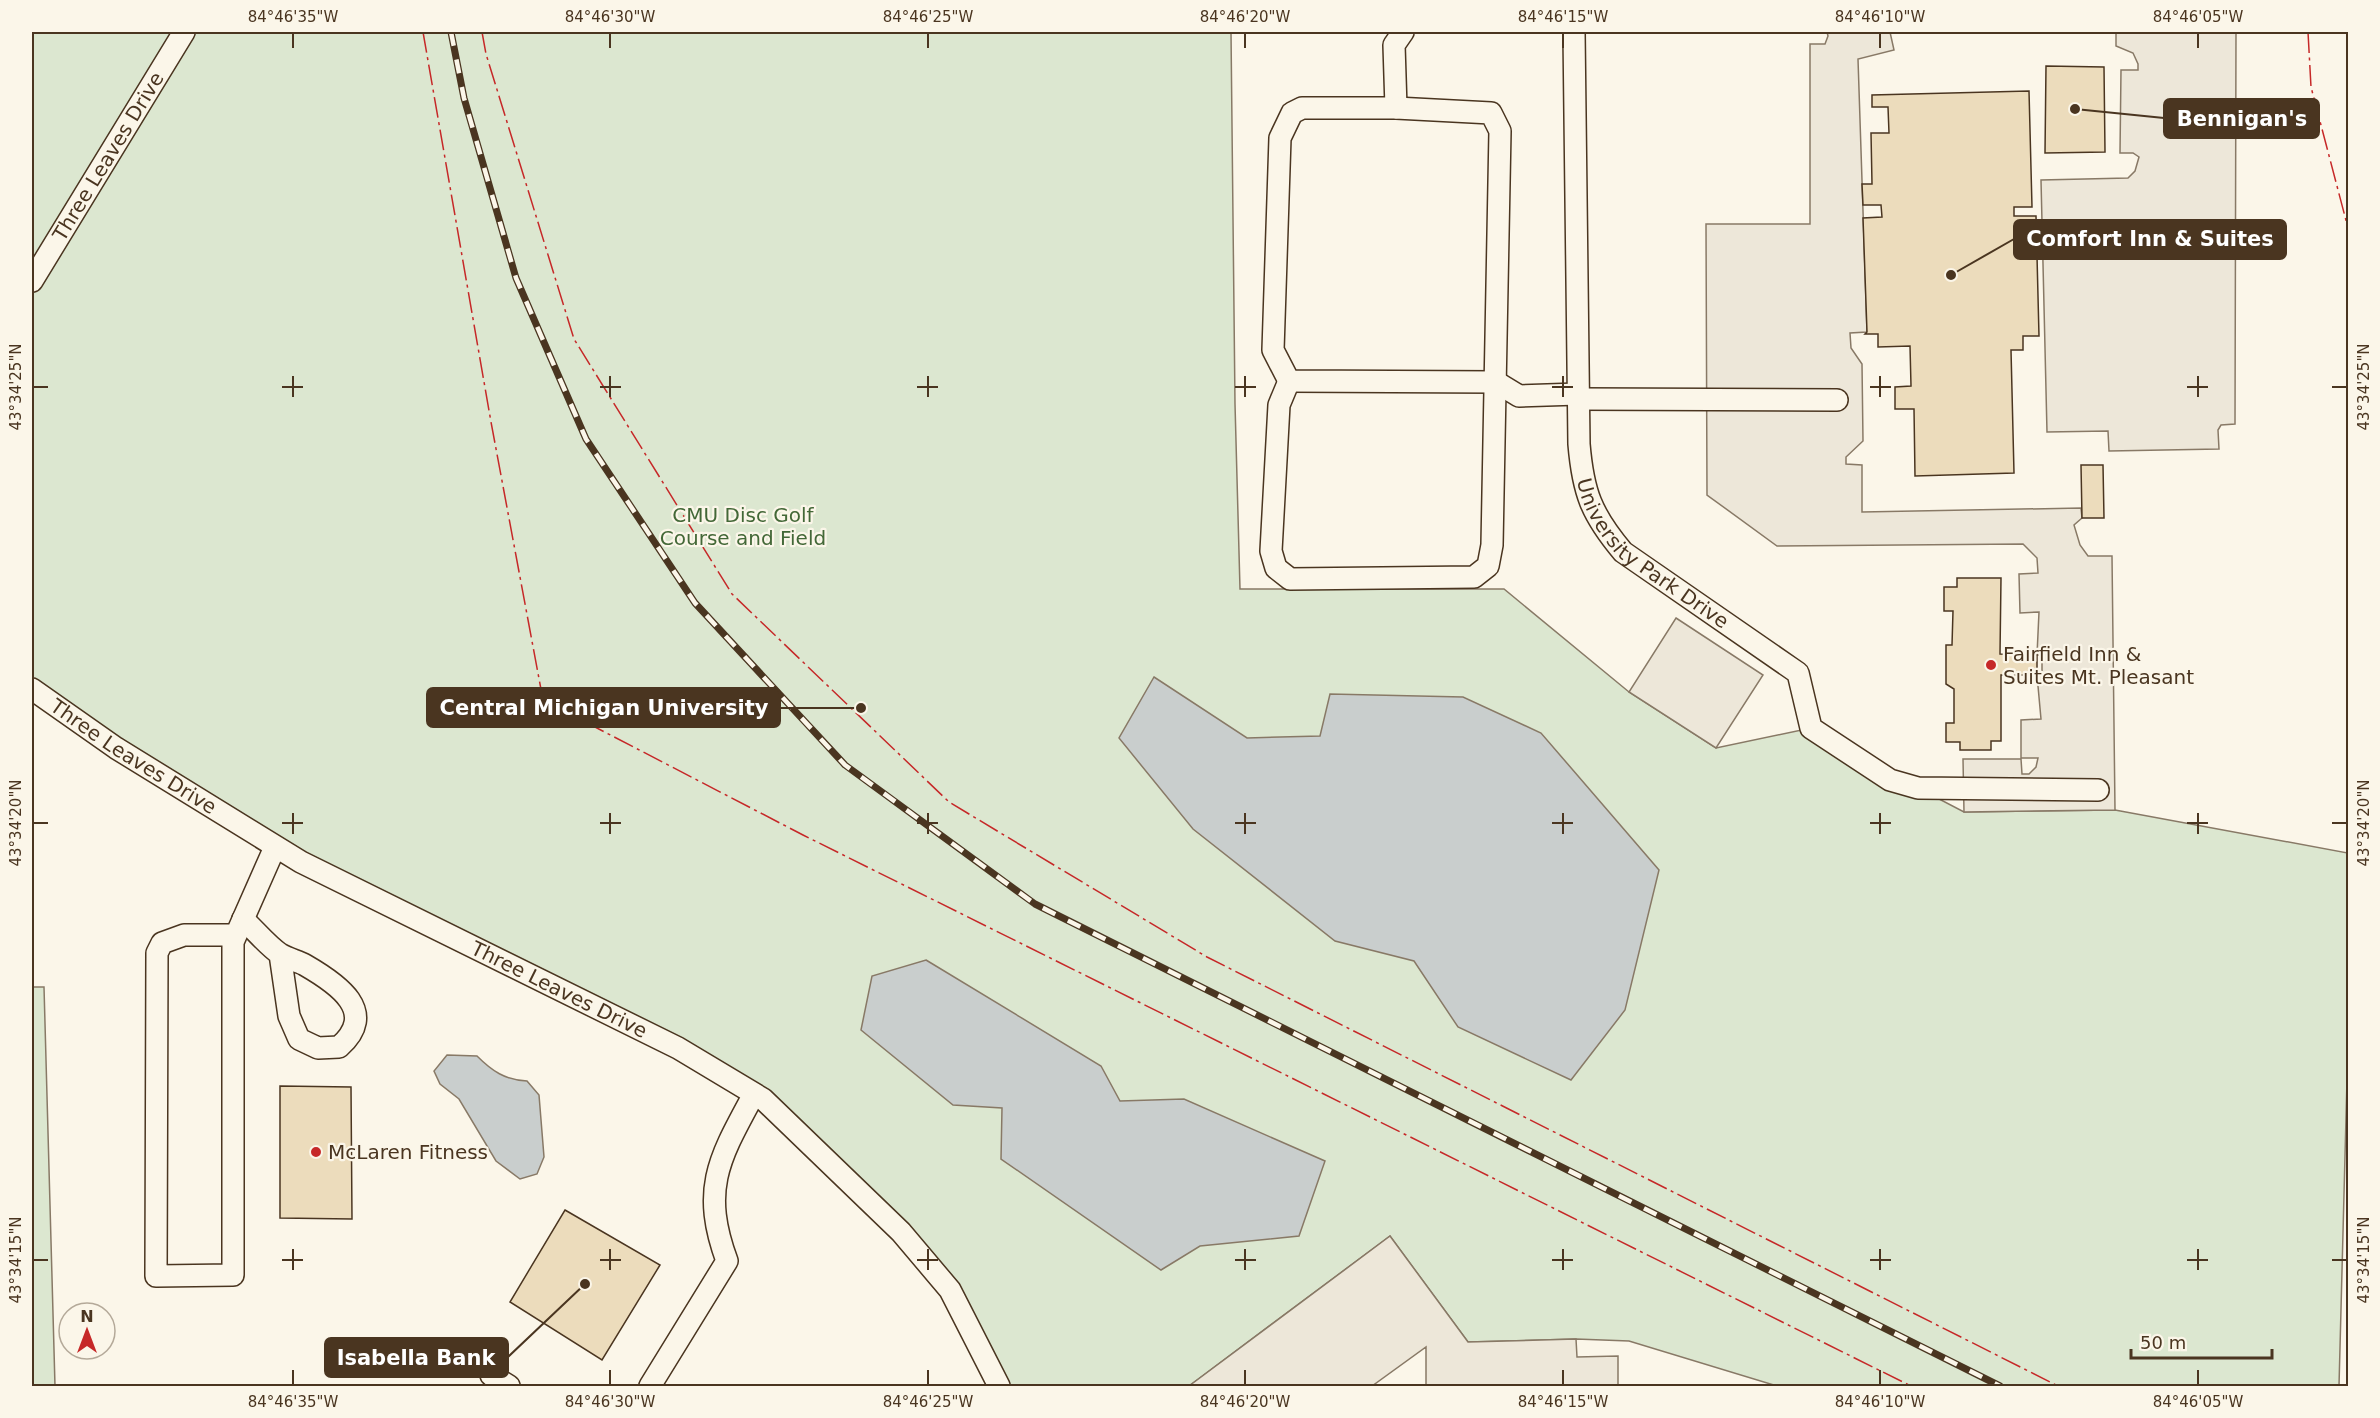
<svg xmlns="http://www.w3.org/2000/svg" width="2380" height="1418" font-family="'DejaVu Sans',sans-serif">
<rect width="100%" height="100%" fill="#fbf6e9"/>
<path fill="#dce7d0" stroke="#887966" stroke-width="1.5" d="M 32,32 L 1231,32 L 1235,404 L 1240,589 L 1504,589 L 1629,692 L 1716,748 L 1811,728 L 1918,788 L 1964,812 L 2115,810 L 2348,853 L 2348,1041 L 2339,1386 L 1777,1386 L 1629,1341 L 1576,1339 L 1468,1342 L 1390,1236 L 1189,1386 L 997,1386 L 950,1290 L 763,1099 L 301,862 L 32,689 Z
M 32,987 L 44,987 L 55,1386 L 32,1386 Z"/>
<path fill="#ede7d9" stroke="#887966" stroke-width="1.5" d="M 1827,32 L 1890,32 L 1894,50 L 1858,59 L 1867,332 L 1850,333 L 1851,348 L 1862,364 L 1863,441 L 1846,457 L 1846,464 L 1862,465 L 1862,512 L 2081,508 L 2082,518 L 2074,525 L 2080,545 L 2088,556 L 2112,556 L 2115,810 L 1964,812 L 1963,759 L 2021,759 L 2022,774 L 2029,774 L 2036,767 L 2038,758 L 2021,758 L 2021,720 L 2041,719 L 2037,675 L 2042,675 L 2042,655 L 2037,655 L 2039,612 L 2020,613 L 2019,574 L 2038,573 L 2037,558 L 2023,544 L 1777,546 L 1707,495 L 1706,224 L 1810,224 L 1810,44 L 1825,44 L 1828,36 Z
M 2116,32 L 2236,32 L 2235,424 L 2221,425 L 2218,430 L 2219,449 L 2109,451 L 2108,431 L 2047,432 L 2041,180 L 2128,178 L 2135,171 L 2139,157 L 2133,153 L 2120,153 L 2121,70 L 2138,70 L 2138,64 L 2133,53 L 2116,46 Z
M 1676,618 L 1763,675 L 1716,748 L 1629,692 Z
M 1390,1236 L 1468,1342 L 1576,1339 L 1577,1357 L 1618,1356 L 1618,1386 L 1426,1386 L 1426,1347 L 1372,1386 L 1189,1386 Z"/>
<path fill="#c9cecd" stroke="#887966" stroke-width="1.5" d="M 1154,677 L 1247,738 L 1320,736 L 1330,694 L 1463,697 L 1541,733 L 1659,870 L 1625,1010 L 1571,1080 L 1458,1027 L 1414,961 L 1335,941 L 1193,829 L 1119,738 Z
M 926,960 L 1101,1066 L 1120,1101 L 1184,1099 L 1325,1161 L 1299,1236 L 1200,1246 L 1161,1270 L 1001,1159 L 1002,1108 L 953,1105 L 861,1030 L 872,976 Z
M 447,1055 L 477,1056 C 492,1071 505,1080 527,1081 L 539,1095 L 544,1157 L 537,1174 L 520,1179 L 496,1161 L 459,1099 L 440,1084 L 434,1071 Z"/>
<path fill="#ecdcbc" stroke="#4a3520" stroke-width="1.5" d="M 2046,66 L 2104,67 L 2105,152 L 2045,153 Z
M 2029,91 L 2032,207 L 2014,207 L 2014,216 L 2036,216 L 2039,336 L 2023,336 L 2023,350 L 2011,350 L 2014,473 L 1915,476 L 1914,409 L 1895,409 L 1895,387 L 1911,386 L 1910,346 L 1878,347 L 1878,334 L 1865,334 L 1867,332 L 1863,218 L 1882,217 L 1881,205 L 1863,205 L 1862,184 L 1872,184 L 1871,133 L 1889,133 L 1888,107 L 1872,107 L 1872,95 Z
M 2081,465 L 2103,465 L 2104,518 L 2082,518 Z
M 1957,578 L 2001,578 L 2000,654 L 2037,655 L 2037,675 L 2001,675 L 2001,741 L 1991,741 L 1991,750 L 1960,750 L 1960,742 L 1946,742 L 1946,723 L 1954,723 L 1954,689 L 1946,684 L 1946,645 L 1952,645 L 1953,611 L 1944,611 L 1944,587 L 1957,587 Z
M 280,1086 L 351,1087 L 352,1219 L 280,1218 Z
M 565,1210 L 660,1265 L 602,1360 L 510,1302 Z"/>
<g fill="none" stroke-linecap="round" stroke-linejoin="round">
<g stroke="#4a3520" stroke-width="24">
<g id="minor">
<path d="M 1403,32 L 1394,45 L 1396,108 L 1302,108 L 1292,113 L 1280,138 L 1273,350 L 1289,381 L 1496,382 L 1519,396 L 1578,394"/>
<path id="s1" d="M 1574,32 L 1579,444 C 1583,492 1591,514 1623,552 L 1798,673 L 1811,728 L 1890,780 L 1918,788 L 2098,790"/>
<path id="s2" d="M 32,281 L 184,32"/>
<path d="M 1289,381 L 1279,405 L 1271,551 L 1276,568 L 1290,579 L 1474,577 L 1488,566 L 1492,545 L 1500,131 L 1491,113 L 1396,108"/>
<path d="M 1578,399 L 1837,400"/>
<path id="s3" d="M 32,689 L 116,748 L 301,862 L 678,1048 L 763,1099 L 901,1232 L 950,1290 L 999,1386"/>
<path d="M 243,919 C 255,930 267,945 280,954 C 288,959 298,961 305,965 C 338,984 379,1012 339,1047 L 318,1048 L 299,1039 L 289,1016 L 280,954"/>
<path d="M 236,935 L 184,935 L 162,943 L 157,953 L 156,1276 L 233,1275 L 233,942 L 275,847"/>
<path d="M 491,1375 L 509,1386"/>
<path d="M 650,1386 L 727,1261 C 700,1188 720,1157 754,1094"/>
</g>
</g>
<use href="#minor" stroke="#fbf6e9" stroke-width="21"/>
<g stroke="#4a3520" stroke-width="7">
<path id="rail" d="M 451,32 L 464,98 L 516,278 L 586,439 L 695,603 L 845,765 L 1035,904 L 2000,1386"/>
</g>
<use href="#rail" stroke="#fbf6e9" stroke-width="4.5" stroke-dasharray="14" stroke-linecap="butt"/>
<path stroke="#c62828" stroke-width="1.5" stroke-dasharray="21 4.5 3 4.5" stroke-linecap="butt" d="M 423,32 L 491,422 L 543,700 L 803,835 L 1911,1386
M 482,32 L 486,54 L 574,339 L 732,594 L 949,802 L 1207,957 L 2058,1386
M 2308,32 L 2311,87 L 2348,228"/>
</g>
<path fill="none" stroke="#4a3520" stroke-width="2" d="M 293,33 L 293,48M 610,33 L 610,48M 928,33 L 928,48M 1245,33 L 1245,48M 1563,33 L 1563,48M 1880,33 L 1880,48M 2198,33 L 2198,48M 293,376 L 293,397M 610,376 L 610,397M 928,376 L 928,397M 1245,376 L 1245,397M 1563,376 L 1563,397M 1880,376 L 1880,397M 2198,376 L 2198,397M 33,387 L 48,387M 282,387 L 303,387M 600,387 L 621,387M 917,387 L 938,387M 1235,387 L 1256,387M 1552,387 L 1573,387M 1870,387 L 1891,387M 2187,387 L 2208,387M 2332,387 L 2347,387M 293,813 L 293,834M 610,813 L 610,834M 928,813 L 928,834M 1245,813 L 1245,834M 1563,813 L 1563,834M 1880,813 L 1880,834M 2198,813 L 2198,834M 33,823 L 48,823M 282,823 L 303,823M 600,823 L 621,823M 917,823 L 938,823M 1235,823 L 1256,823M 1552,823 L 1573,823M 1870,823 L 1891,823M 2187,823 L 2208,823M 2332,823 L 2347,823M 293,1249 L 293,1270M 610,1249 L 610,1270M 928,1249 L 928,1270M 1245,1249 L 1245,1270M 1563,1249 L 1563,1270M 1880,1249 L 1880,1270M 2198,1249 L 2198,1270M 33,1260 L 48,1260M 282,1260 L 303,1260M 600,1260 L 621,1260M 917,1260 L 938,1260M 1235,1260 L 1256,1260M 1552,1260 L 1573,1260M 1870,1260 L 1891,1260M 2187,1260 L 2208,1260M 2332,1260 L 2347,1260M 293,1370 L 293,1385M 610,1370 L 610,1385M 928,1370 L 928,1385M 1245,1370 L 1245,1385M 1563,1370 L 1563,1385M 1880,1370 L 1880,1385M 2198,1370 L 2198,1385"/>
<g fill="#c62828" stroke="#fbf6e9" stroke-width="2">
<circle cx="1991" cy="665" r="6"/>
<circle cx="316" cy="1152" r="6"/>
</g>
<g text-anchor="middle" stroke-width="4.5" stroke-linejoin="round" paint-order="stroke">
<g font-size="20" fill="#4a3520" stroke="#fbf6e9">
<text dy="7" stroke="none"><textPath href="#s2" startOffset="146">Three Leaves Drive</textPath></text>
<text dy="7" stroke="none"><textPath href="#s1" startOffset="552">University Park Drive</textPath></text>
<text dy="7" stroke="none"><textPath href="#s3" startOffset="122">Three Leaves Drive</textPath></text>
<text dy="7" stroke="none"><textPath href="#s3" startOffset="608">Three Leaves Drive</textPath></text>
</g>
<g font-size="20" fill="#436837" stroke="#fbf6e9">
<text x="743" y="522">CMU Disc Golf<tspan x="743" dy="23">Course and Field</tspan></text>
</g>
<g font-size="20" fill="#4a3520" stroke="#fbf6e9" text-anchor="start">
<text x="2003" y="661">Fairfield Inn &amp;<tspan x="2003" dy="23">Suites Mt. Pleasant</tspan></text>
<text x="328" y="1159">McLaren Fitness</text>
</g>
</g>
<path fill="none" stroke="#4a3520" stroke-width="2" d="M2075 109L2164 118M1951 275L2014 239M861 708L780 708M585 1284L508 1357"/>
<g fill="#4a3520" stroke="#fbf6e9" stroke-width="2">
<circle cx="2075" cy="109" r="6"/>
<circle cx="1951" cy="275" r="6"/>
<circle cx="861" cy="708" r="6"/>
<circle cx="585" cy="1284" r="6"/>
</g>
<g fill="#4a3520" stroke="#4a3520" stroke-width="2">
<rect x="2164" y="99" width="155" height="39" rx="6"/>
<rect x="2014" y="220" width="272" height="39" rx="6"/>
<rect x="427" y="688" width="353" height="39" rx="6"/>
<rect x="325" y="1338" width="183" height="39" rx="6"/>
</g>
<g font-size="21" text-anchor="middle" font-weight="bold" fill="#fff">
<text x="2242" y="126">Bennigan's</text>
<text x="2150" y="246">Comfort Inn &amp; Suites</text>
<text x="604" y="715">Central Michigan University</text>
<text x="416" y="1365">Isabella Bank</text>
</g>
<rect width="2380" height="1418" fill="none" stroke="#fbf6e9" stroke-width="66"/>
<g transform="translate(87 1331)"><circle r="28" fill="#fbf6e9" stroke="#b4a999" stroke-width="1.5"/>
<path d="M0-4.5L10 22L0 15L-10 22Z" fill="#c62828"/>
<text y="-9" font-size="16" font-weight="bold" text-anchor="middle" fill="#4a3520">N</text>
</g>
<path d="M2131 1349v9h141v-9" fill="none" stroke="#4a3520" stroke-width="3"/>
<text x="2140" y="1349" font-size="18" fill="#4a3520" stroke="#fbf6e9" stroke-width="4.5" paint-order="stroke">50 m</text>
<rect x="33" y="33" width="2314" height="1352" fill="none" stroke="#4a3520" stroke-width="2"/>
<g font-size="15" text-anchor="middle" fill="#4a3520">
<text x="293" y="22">84°46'35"W</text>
<text x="610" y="22">84°46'30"W</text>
<text x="928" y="22">84°46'25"W</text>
<text x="1245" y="22">84°46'20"W</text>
<text x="1563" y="22">84°46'15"W</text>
<text x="1880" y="22">84°46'10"W</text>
<text x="2198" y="22">84°46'05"W</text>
<text transform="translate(16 387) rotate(-90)" y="5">43°34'25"N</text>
<text transform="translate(2364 387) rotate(-90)" y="5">43°34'25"N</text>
<text transform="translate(16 823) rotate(-90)" y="5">43°34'20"N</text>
<text transform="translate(2364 823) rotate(-90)" y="5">43°34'20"N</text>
<text transform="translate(16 1260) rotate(-90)" y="5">43°34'15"N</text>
<text transform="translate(2364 1260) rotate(-90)" y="5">43°34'15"N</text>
<text x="293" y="1407">84°46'35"W</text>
<text x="610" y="1407">84°46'30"W</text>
<text x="928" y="1407">84°46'25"W</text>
<text x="1245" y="1407">84°46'20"W</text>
<text x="1563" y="1407">84°46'15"W</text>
<text x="1880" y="1407">84°46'10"W</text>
<text x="2198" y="1407">84°46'05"W</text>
</g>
</svg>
